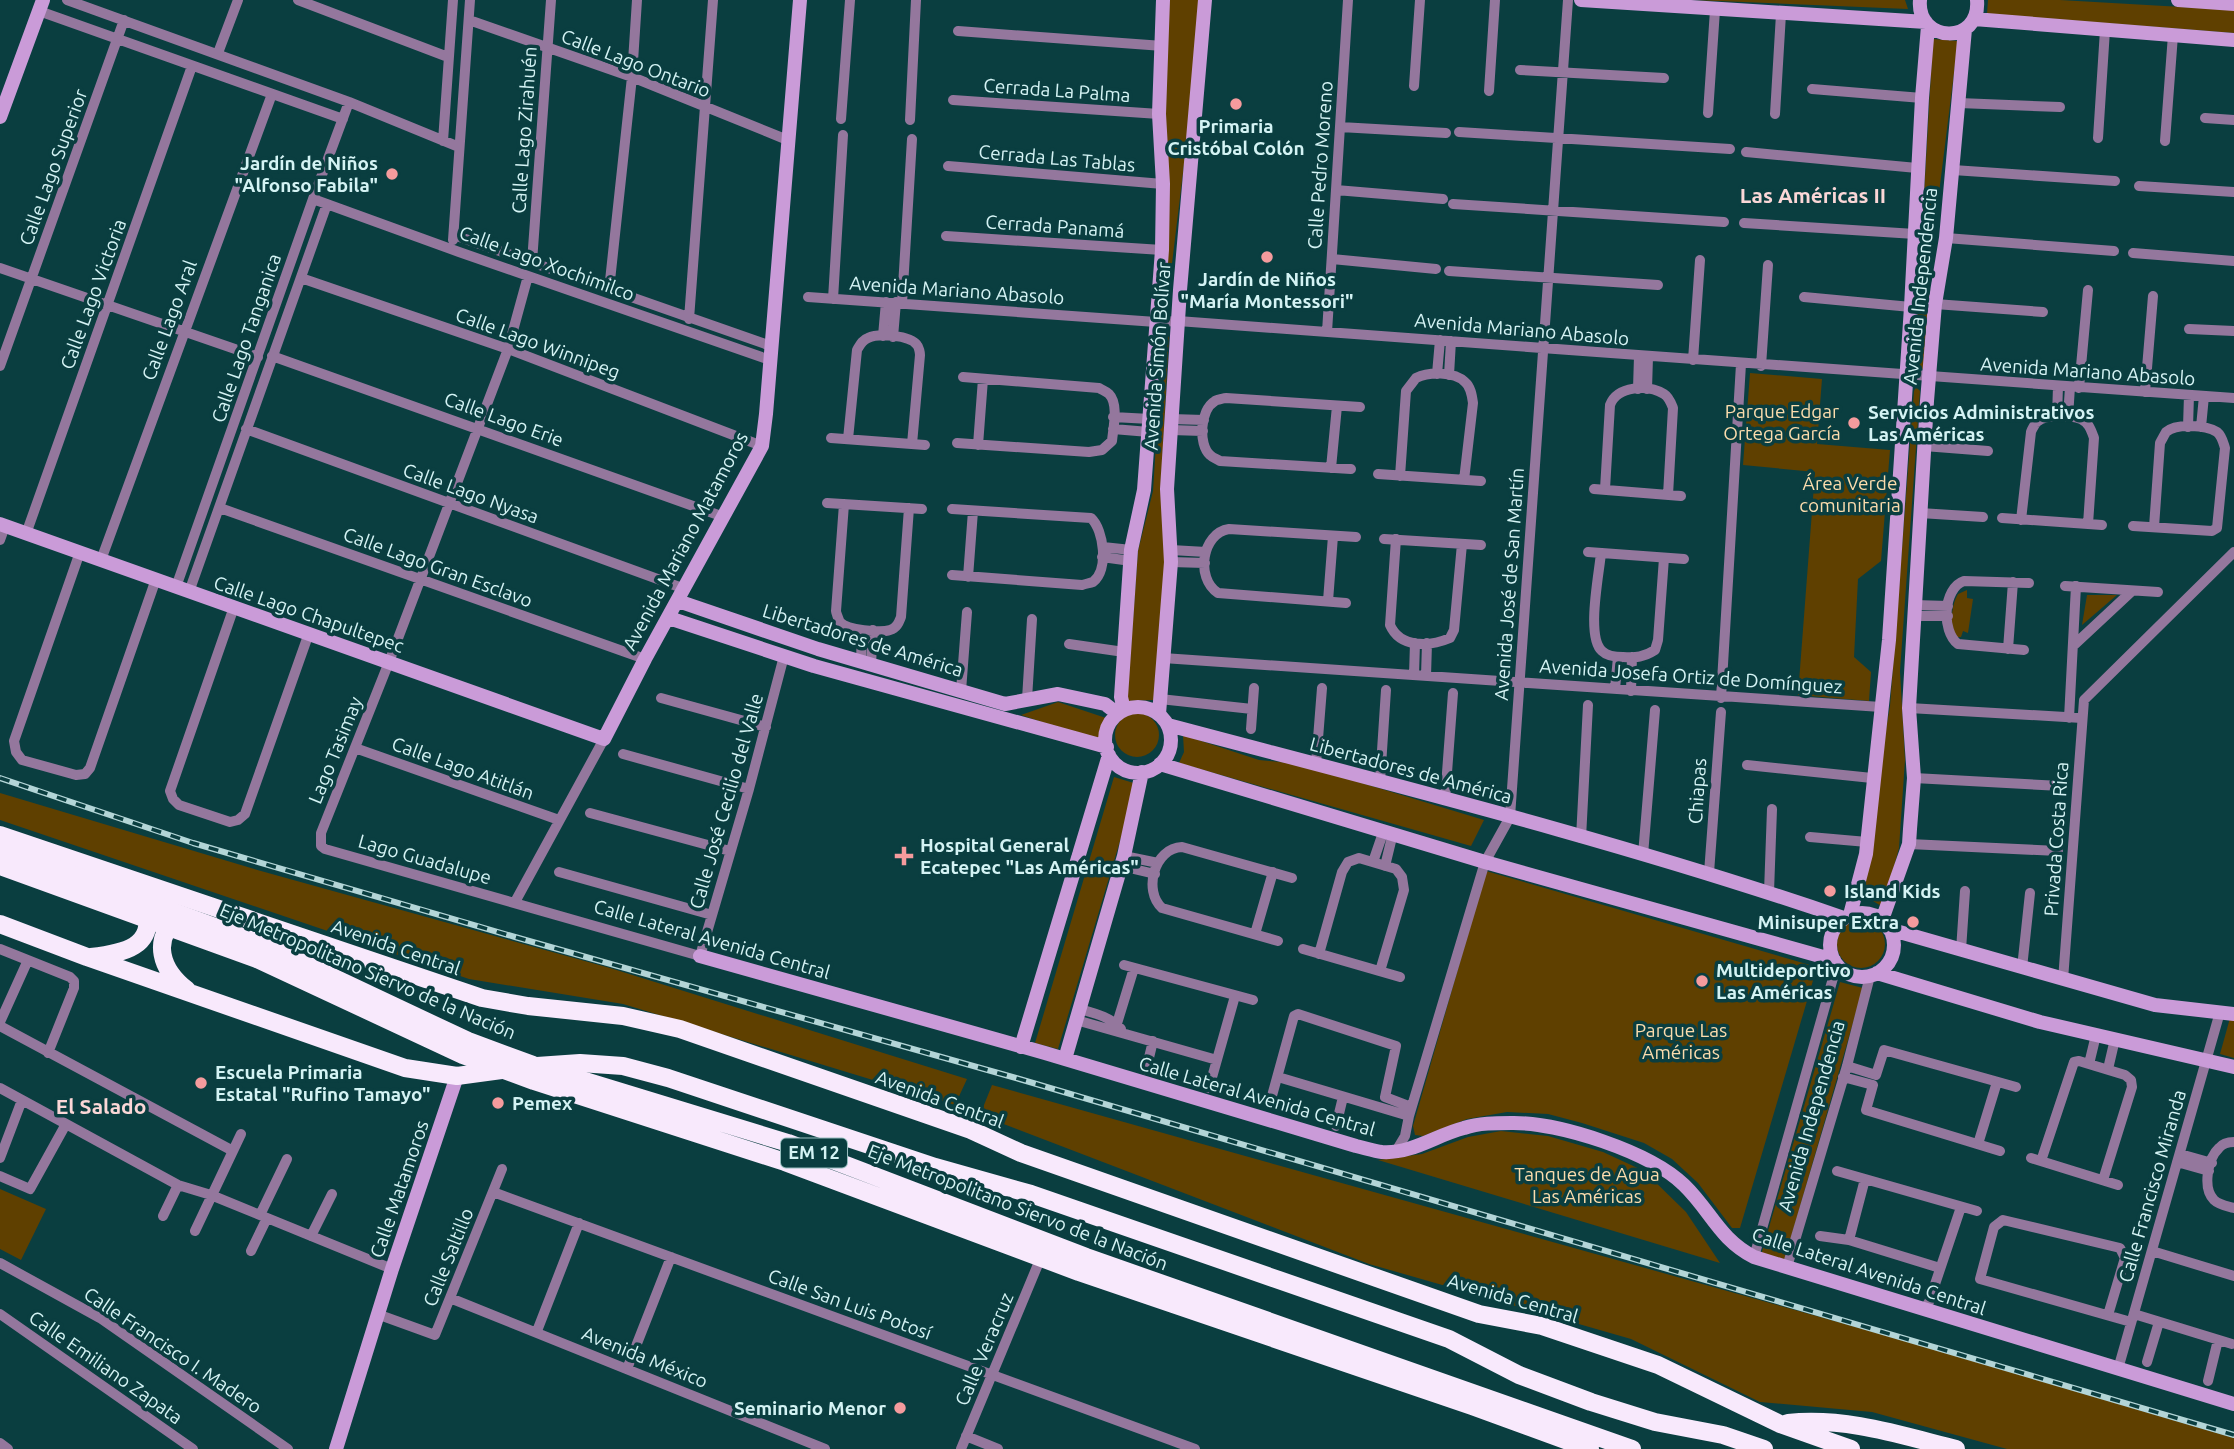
<svg xmlns="http://www.w3.org/2000/svg" width="2234" height="1449" font-family="Ubuntu,sans-serif">
<rect width="100%" height="100%" fill="#0a3e40"/>
<path fill="#5f4000" d="M 1169,0 L 1199,0 L 1193,90 L 1166,313 L 1158,313 Z
M 1694,0 L 1905,0 L 1908,9 Z
M 1988,0 L 2060,0 L 2234,10 L 2234,33 L 1987,14 Z
M 1933,39 L 1958,41 L 1930,265 L 1925,369 L 1914,368 Z
M 1163,332 L 1169,332 L 1161,487 L 1165,568 L 1154,700 L 1127,701 L 1138,551 L 1153,491 Z
M 1750,373 L 1822,379 L 1817,444 L 1890,450 L 1881,561 L 1858,579 L 1854,657 L 1871,672 L 1869,701 L 1798,695 L 1815,472 L 1743,465 Z
M 1916,387 L 1920,391 L 1900,671 L 1905,760 L 1899,848 L 1883,907 L 1873,901 L 1873,898 L 1865,897 L 1864,901 L 1857,898 L 1890,706 L 1914,391 Z
M 1967,590 L 1967,598 L 1973,599 L 1968,633 L 1963,631 L 1961,637 L 1955,637 C 1950,624 1951,606 1958,594 Z
M 2087,595 L 2117,595 L 2082,625 Z
M 1058,702 L 1106,718 L 1101,742 L 1021,715 Z
M1115 735a22 22 0 1 1 44 0a22 22 0 1 1-44 0Z
M 1183,735 L 1259,760 L 1299,764 L 1484,820 L 1471,846 L 1179,763 L 1184,752 Z
M 1114,777 L 1137,784 L 1058,1049 L 1035,1043 Z
M 0,793 L 261,871 L 610,968 L 967,1079 L 955,1105 L 623,1004 L 469,979 L 0,820 Z
M 1486,871 L 1817,967 L 1740,1228 L 1732,1228 L 1698,1183 L 1672,1159 L 1644,1143 L 1582,1123 L 1548,1114 L 1507,1112 L 1467,1119 L 1423,1136 L 1415,1135 L 1413,1126 Z
M1837 944a24 24 0 1 1 48 0a24 24 0 1 1-48 0Z
M 1840,982 L 1863,988 L 1784,1262 L 1761,1255 Z
M 2230,1018 L 2234,1019 L 2234,1058 L 2220,1054 Z
M 992,1085 L 1888,1336 L 2234,1438 L 2234,1449 L 2007,1449 L 1872,1412 L 1760,1402 L 1631,1339 L 1369,1264 L 980,1115 Z
M 1501,1131 L 1548,1136 L 1603,1152 L 1644,1171 L 1686,1212 L 1720,1263 L 1378,1160 L 1422,1154 L 1468,1137 Z
M 0,1189 L 46,1209 L 21,1260 L 0,1249 Z"/>
<g fill="none" stroke-linecap="round" stroke-linejoin="round">
<path stroke="#94779d" stroke-width="10" d="M 67,0 L 349,102 L 459,147
M 298,0 L 448,57
M 39,11 L 343,119
M 469,20 L 632,77 L 790,141
M 958,31 L 1163,46
M 218,53 L 238,0
M 1520,70 L 1664,78
M 1414,86 L 1420,0
M 1812,89 L 1922,98
M 1489,91 L 1495,0
M 953,100 L 1159,114
M 1959,103 L 2060,107
M 1708,113 L 1715,10
M 1775,114 L 1781,14
M 2205,118 L 2234,120
M 841,119 L 850,0
M 910,120 L 916,0
M 1340,127 L 1446,133
M 1459,132 L 1730,149
M 2098,138 L 2105,30
M 443,141 L 453,0
M 2165,141 L 2173,35
M 1746,152 L 1917,168
M 948,166 L 1163,184
M 1953,170 L 2115,181
M 2139,186 L 2234,192
M 1336,190 L 1443,199
M 313,199 L 459,252 L 770,360
M 1453,204 L 1724,222
M 1744,223 L 1915,234
M 454,235 L 771,346
M 946,236 L 1162,250
M 1946,238 L 2114,251
M 453,240 L 470,0
M 2133,253 L 2234,261
M 1332,259 L 1436,269
M 532,262 L 551,0
M 0,268 L 258,357
M 1449,271 L 1658,285
M 528,276 L 508,349 L 389,662 L 321,833 L 321,846 L 325,849 L 700,956 L 749,789 L 784,656
M 301,278 L 508,349 L 762,446
M 609,290 L 632,77 L 637,0
M 808,297 L 1156,322 L 1178,321 C 1530,346 1882,375 2234,398
M 1804,297 L 1911,307
M 833,299 L 843,135
M 902,303 L 912,139
M 1935,304 L 2043,312
M 689,319 L 713,0
M 2189,329 L 2234,331
M 1327,332 L 1348,0
M 883,336 L 886,302
M 893,337 L 896,302
M 272,356 L 724,517
M 1693,360 L 1700,260
M 0,366 L 124,20
M 1761,366 L 1768,265
M 1437,374 L 1440,340
M 1449,375 L 1451,341
M 2079,388 L 2088,290
M 1638,389 L 1639,356
M 1647,389 L 1648,357
M 2145,392 L 2153,296
M 1113,417 L 1150,419
M 2057,417 L 2058,386
M 2068,417 L 2070,387
M 1171,419 L 1204,420
M 2188,427 L 2189,395
M 2201,427 L 2204,396
M 246,429 L 685,589
M 1113,429 L 1149,432
M 1171,430 L 1203,431
M 831,438 L 925,445
M 848,439 L 857,350 C 860,345 862,340 868,338 C 878,333 910,335 917,345 C 919,347 920,353 920,355 L 912,444
M 957,443 L 1089,452 L 1102,450 L 1112,441 C 1113,429 1119,404 1109,394 C 1106,391 1102,390 1099,388 L 963,377
M 978,445 L 983,379
M 1924,446 L 1988,451
M 1331,468 L 1337,406
M 1351,469 L 1220,461 C 1217,459 1213,458 1210,455 C 1198,444 1200,410 1215,401 C 1216,400 1225,398 1226,398 L 1360,407
M 1378,474 L 1481,481
M 1400,476 L 1406,391 L 1416,378 C 1428,372 1454,371 1465,382 C 1471,387 1472,396 1473,403 L 1464,480
M 1594,489 L 1681,496
M 1605,489 L 1610,405 C 1617,386 1648,384 1664,394 C 1669,397 1671,403 1673,408 L 1668,495
M 827,503 L 922,509
M 844,504 L 836,611 C 836,612 839,621 840,622 C 846,630 881,633 890,630 C 897,628 899,622 901,617 L 909,508
M 220,508 L 645,659
M 1920,513 L 1983,517
M 2002,518 L 2102,525
M 2021,520 L 2031,432 C 2031,431 2036,422 2037,422 C 2045,414 2071,415 2081,419 C 2089,423 2091,430 2094,438 L 2088,524
M 2133,526 L 2212,531 L 2217,528 L 2225,448 C 2223,442 2222,436 2217,432 C 2206,425 2176,423 2166,432 C 2165,434 2161,441 2160,443 L 2154,527
M 26,534 L 192,66
M 1384,539 L 1481,545
M 1396,539 L 1390,625 C 1400,648 1429,647 1450,638 L 1454,630 L 1462,544
M 0,540 L 5,526
M 1103,547 L 1131,550
M 1171,550 L 1206,552
M 80,552 L 14,741 L 16,752 L 22,760 L 76,775 L 85,774 L 90,768 L 156,579
M 1588,552 L 1684,559
M 1601,553 C 1599,575 1586,637 1602,651 C 1607,656 1617,657 1623,657 C 1636,658 1644,657 1655,650 L 1658,640 L 1664,558
M 1102,557 L 1131,561
M 101,560 L 272,94
M 1171,562 L 1205,563
M 952,575 L 1082,585 C 1085,584 1090,583 1093,582 C 1109,570 1104,530 1091,518 L 952,509
M 968,577 L 973,511
M 2065,586 L 2158,592
M 176,587 L 313,199 L 349,102
M 189,592 L 327,204
M 1328,601 L 1333,536
M 1346,603 L 1218,593 C 1195,578 1202,533 1229,529 L 1356,537
M 1914,605 L 1948,606
M 234,607 L 170,791 L 173,799 L 179,805 L 230,822 L 238,820 L 245,814 L 309,633
M 1914,616 L 1948,616
M 1069,644 L 1124,652
M 2073,646 L 2132,591
M 2008,649 L 2013,582
M 2024,650 L 1958,644 C 1941,631 1943,588 1964,581 L 2029,583
M 1163,658 L 1881,707
M 861,661 L 862,630
M 871,664 L 873,630
M 1414,675 L 1415,643
M 1426,676 L 1427,643
M 1615,689 L 1618,657
M 961,691 L 967,612
M 1631,691 L 1632,657
M 661,698 L 766,727
M 1721,698 L 1741,364
M 1027,699 L 1032,619
M 1160,699 L 1252,709
M 1909,708 L 2082,718
M 2069,718 L 2076,586
M 1251,729 L 1254,688
M 355,748 L 559,820
M 623,754 L 749,789
M 1316,764 L 1322,688
M 1747,765 L 1872,778
M 1914,778 L 2061,786
M 1380,781 L 1386,690
M 1445,799 L 1453,693
M 590,813 L 730,851
M 1810,837 L 1867,842
M 1581,838 L 1588,705
M 1909,844 L 2058,851
M 1643,855 L 1655,710
M 1124,856 L 1158,863
M 1373,862 L 1384,830
M 1121,866 L 1155,874
M 1385,866 L 1393,833
M 559,872 L 712,915
M 1709,873 L 1721,712
M 1769,892 L 1772,809
M 515,902 L 604,739
M 1255,934 L 1273,872
M 1278,941 L 1162,908 C 1143,891 1154,848 1182,847 L 1292,878
M 0,949 L 70,977 L 74,981 L 74,988 L 48,1053
M 1303,949 L 1400,977
M 1961,950 L 1965,891
M 1319,954 L 1342,872 L 1348,862 L 1359,858 L 1396,869 L 1402,877 L 1404,890 L 1380,971
M 1124,965 L 1253,1000
M 2022,968 L 2030,893
M 2063,980 L 2084,700 L 2234,552
M 1080,1009 C 1094,1013 1111,1017 1121,1029
M 1076,1020 L 1217,1060
M 0,1022 L 28,960
M 0,1026 L 233,1151
M 1115,1030 L 1134,968
M 2089,1064 L 2096,1035
M 1847,1066 L 1876,1075 L 1884,1050 L 2016,1087
M 2108,1069 L 2115,1039
M 1146,1070 L 1153,1041
M 1278,1077 L 1409,1116
M 1843,1077 L 1873,1085 L 1866,1110 L 2000,1151
M 0,1088 L 178,1185 L 211,1195 L 392,1269
M 1209,1088 L 1235,996
M 1270,1103 L 1294,1016 L 1298,1014 L 1396,1046 L 1385,1097 L 1411,1107
M 1336,1126 L 1343,1097
M 2234,1142 C 2228,1142 2223,1143 2219,1148 C 2208,1158 2202,1188 2214,1200 C 2219,1205 2227,1206 2234,1208
M 1978,1144 L 1997,1082
M 1396,1151 L 1405,1136 L 1409,1116 L 1485,862 L 1510,817 L 1568,0
M 2180,1154 L 2212,1163
M 0,1158 L 22,1100
M 2031,1158 L 2118,1185
M 2041,1161 L 2074,1062 L 2079,1061 L 2125,1075 L 2131,1080 L 2132,1087 L 2103,1180
M 2177,1162 L 2209,1171
M 1837,1171 L 1977,1211
M 0,1176 L 30,1189 L 66,1124
M 493,1192 L 1195,1449
M 260,1215 L 287,1159
M 163,1216 L 178,1185
M 195,1231 L 241,1134
M 311,1236 L 332,1194
M 1820,1236 L 1849,1240 L 1940,1268
M 1849,1240 L 1865,1179
M 251,1251 L 267,1218
M 2152,1251 L 2234,1276
M 1754,1257 L 1837,964
M 0,1263 L 100,1318 L 288,1449
M 1787,1267 L 1847,1066 L 1870,976
M 450,1298 L 825,1449
M 1924,1310 L 1929,1302 L 1961,1207
M 0,1314 L 193,1449
M 377,1314 L 435,1335 L 502,1169
M 2134,1314 L 2232,1344
M 2108,1315 L 2125,1258 L 2120,1248 L 2003,1220 L 1994,1227 L 1980,1279 L 2131,1322
M 537,1331 L 579,1223
M 2147,1362 L 2159,1322
M 627,1369 L 671,1257
M 2118,1369 L 2220,1012
M 2208,1381 L 2218,1340
M 966,1436 L 998,1449
M 0,1443 L 8,1449
M 961,1449 L 1039,1262"/>
<path stroke="#ca9bd8" stroke-width="14" d="M 1581,0 L 1926,22
M 1920,0 C 1916,43 1981,46 1977,0
M 2178,0 L 2234,4
M 1974,19 L 2234,40
M 0,117 L 43,0
M 0,524 L 604,739 L 645,659 L 762,446 L 766,414 L 800,0
M 678,601 L 818,649 L 1005,704 L 1058,694 L 1105,704 L 1118,714
M 669,618 L 814,666 L 1107,747
M1105 740a33 33 0 1 1 66 0a33 33 0 1 1-66 0Z
M 1124,710 L 1121,697 L 1131,550 L 1144,490 L 1162,250 L 1163,184 L 1159,114 L 1163,0
M 1159,714 L 1171,562 L 1167,489 L 1180,290 L 1205,0
M 1168,725 C 1394,785 1623,842 1844,918
M 1160,764 L 1485,862 L 1834,960
M1830 945a32 32 0 1 1 64 0a32 32 0 1 1-64 0Z
M 1850,915 L 1866,854 L 1889,640 L 1911,307 L 1922,98 L 1928,26
M 1882,920 L 1909,844 L 1910,829 L 1914,778 L 1909,708 L 1927,401 L 1935,304 L 1946,238 L 1965,29
M 1889,929 L 2155,1005 L 2234,1014
M 700,956 L 1045,1053 L 1356,1146 C 1365,1148 1374,1151 1382,1152 C 1412,1154 1436,1135 1464,1128 C 1479,1123 1496,1123 1511,1123 C 1559,1122 1650,1152 1684,1185 C 1711,1211 1719,1239 1754,1257 L 2234,1404
M 1877,973 L 2040,1022 L 2234,1067
M 1021,1047 L 1109,755
M 1065,1059 L 1124,856 L 1142,772
M 336,1449 L 392,1269 L 457,1076"/>
<path stroke="#f8e9fc" stroke-width="18" d="M 0,835 L 482,998 L 528,1006 L 623,1016 L 680,1029 L 971,1130 L 1021,1153 L 1479,1314 L 1542,1326 L 1658,1365 L 1780,1424 L 1851,1449
M 178,917 C 151,940 161,970 187,990
M 0,924 L 87,957 L 405,1068 L 457,1076 L 509,1069
M 91,957 C 123,953 156,948 146,906
M 537,1066 L 580,1063 L 623,1066 L 668,1078 L 935,1167 L 1031,1194 L 1449,1339 L 1519,1375 L 1591,1402 L 1655,1422 L 1723,1435 L 1764,1449
M 1788,1423 C 1846,1417 1900,1435 1956,1449"/>
<g stroke="#b3d5d7" stroke-width="6">
<path id="rail" d="M 0,778 L 193,843 L 515,937 L 1016,1078 L 2234,1435"/>
</g>
<use href="#rail" stroke="#0a3e40" stroke-width="3.5" stroke-dasharray="10" stroke-linecap="butt"/>
<path stroke="#f8e9fc" stroke-width="18" d="M 0,848 L 264,945 L 468,1041 L 533,1065 L 788,1143 L 1086,1257 L 1632,1449
M 0,866 L 257,959 L 463,1055 L 534,1081 L 785,1162 L 1079,1272 L 1472,1406 L 1590,1449"/>
</g>
<g fill="#f59b9d" stroke="#0a3e40" stroke-width="2.5">
<circle cx="1236" cy="104" r="7"/>
<circle cx="392" cy="174" r="7"/>
<circle cx="1267" cy="257" r="7"/>
<circle cx="1854" cy="423" r="7"/>
<path d="M900.5 845.5h7v7h7v7h-7v7h-7v-7h-7v-7h7z"/>
<circle cx="1830" cy="891" r="7"/>
<circle cx="1913" cy="922" r="7"/>
<circle cx="1702" cy="981" r="7"/>
<circle cx="201" cy="1083" r="7"/>
<circle cx="498" cy="1103" r="7"/>
<circle cx="900" cy="1408" r="7"/>
</g>
<g text-anchor="middle" stroke-width="7" stroke-linejoin="round" paint-order="stroke">
<rect fill="#0a3e40" stroke="#97bdbe" stroke-width="2" x="781" y="1138.5" width="66" height="29" rx="5"/>
<g font-size="18" font-weight="bold" fill="#d4f3f4">
<text x="814" y="1159">EM 12</text>
</g>
<g font-size="19" fill="#d4f3f4" stroke="#0a3e40">
<text transform="translate(636 63) rotate(21)" y="7">Calle Lago Ontario</text>
<text transform="translate(1057 90) rotate(4)" y="7">Cerrada La Palma</text>
<text transform="translate(524 130) rotate(-86)" y="7">Calle Lago Zirahuén</text>
<text transform="translate(1057 158) rotate(5)" y="7">Cerrada Las Tablas</text>
<text transform="translate(1320 165) rotate(-86)" y="7">Calle Pedro Moreno</text>
<text transform="translate(53 167) rotate(-70)" y="7">Calle Lago Superior</text>
<text transform="translate(1055 226) rotate(4)" y="7">Cerrada Panamá</text>
<text transform="translate(547 263) rotate(20)" y="7">Calle Lago Xochimilco</text>
<text transform="translate(1920 286) rotate(-84)" y="7">Avenida Independencia</text>
<text transform="translate(957 290) rotate(4)" y="7">Avenida Mariano Abasolo</text>
<text transform="translate(93 294) rotate(-70)" y="7">Calle Lago Victoria</text>
<text transform="translate(169 320) rotate(-70)" y="7">Calle Lago Aral</text>
<text transform="translate(1522 329) rotate(5)" y="7">Avenida Mariano Abasolo</text>
<text transform="translate(246 338) rotate(-71)" y="7">Calle Lago Tanganica</text>
<text transform="translate(538 343) rotate(20)" y="7">Calle Lago Winnipeg</text>
<text transform="translate(1157 356) rotate(-86)" y="7">Avenida Simón Bolívar</text>
<text transform="translate(2088 371) rotate(4)" y="7">Avenida Mariano Abasolo</text>
<text transform="translate(504 419) rotate(20)" y="7">Calle Lago Erie</text>
<text transform="translate(471 493) rotate(20)" y="7">Calle Lago Nyasa</text>
<text transform="translate(685 541) rotate(-62)" y="7">Avenida Mariano Matamoros</text>
<text transform="translate(438 567) rotate(20)" y="7">Calle Lago Gran Esclavo</text>
<text transform="translate(1509 584) rotate(-86)" y="7">Avenida José de San Martín</text>
<text transform="translate(309 614) rotate(19)" y="7">Calle Lago Chapultepec</text>
<text transform="translate(863 640) rotate(17)" y="7">Libertadores de América</text>
<text transform="translate(1691 676) rotate(4)" y="7">Avenida Josefa Ortiz de Domínguez</text>
<text transform="translate(335 750) rotate(-68)" y="7">Lago Tasimay</text>
<text transform="translate(463 768) rotate(20)" y="7">Calle Lago Atitlán</text>
<text transform="translate(1411 770) rotate(15)" y="7">Libertadores de América</text>
<text transform="translate(1697 791) rotate(-86)" y="7">Chiapas</text>
<text transform="translate(726 801) rotate(-74)" y="7">Calle José Cecilio del Valle</text>
<text transform="translate(2056 839) rotate(-86)" y="7">Privada Costa Rica</text>
<text transform="translate(425 859) rotate(16)" y="7">Lago Guadalupe</text>
<text transform="translate(712 939) rotate(16)" y="7">Calle Lateral Avenida Central</text>
<text transform="translate(396 947) rotate(19)" y="7">Avenida Central</text>
<text transform="translate(368 971) rotate(23)" y="7">Eje Metropolitano Siervo de la Nación</text>
<text transform="translate(1257 1096) rotate(16)" y="7">Calle Lateral Avenida Central</text>
<text transform="translate(940 1099) rotate(20)" y="7">Avenida Central</text>
<text transform="translate(1811 1116) rotate(-74)" y="7">Avenida Independencia</text>
<text transform="translate(2152 1186) rotate(-74)" y="7">Calle Francisco Miranda</text>
<text transform="translate(399 1189) rotate(-71)" y="7">Calle Matamoros</text>
<text transform="translate(1018 1207) rotate(21)" y="7">Eje Metropolitano Siervo de la Nación</text>
<text transform="translate(448 1257) rotate(-68)" y="7">Calle Saltillo</text>
<text transform="translate(1869 1271) rotate(18)" y="7">Calle Lateral Avenida Central</text>
<text transform="translate(1513 1298) rotate(16)" y="7">Avenida Central</text>
<text transform="translate(850 1304) rotate(20)" y="7">Calle San Luis Potosí</text>
<text transform="translate(984 1349) rotate(-67)" y="7">Calle Veracruz</text>
<text transform="translate(173 1350) rotate(34)" y="7">Calle Francisco I. Madero</text>
<text transform="translate(645 1357) rotate(22)" y="7">Avenida México</text>
<text transform="translate(106 1367) rotate(35)" y="7">Calle Emiliano Zapata</text>
</g>
<g font-size="19" font-weight="bold" fill="#d4f3f4" stroke="#0a3e40" text-anchor="start">
<text x="1236" y="133" text-anchor="middle">Primaria<tspan x="1236" dy="22">Cristóbal Colón</tspan></text>
<text x="378" y="170" text-anchor="end">Jardín de Niños<tspan x="378" dy="22">"Alfonso Fabila"</tspan></text>
<text x="1267" y="286" text-anchor="middle">Jardín de Niños<tspan x="1267" dy="22">"María Montessori"</tspan></text>
<text x="1868" y="419">Servicios Administrativos<tspan x="1868" dy="22">Las Américas</tspan></text>
<text x="920" y="852">Hospital General<tspan x="920" dy="22">Ecatepec "Las Américas"</tspan></text>
<text x="1844" y="898">Island Kids</text>
<text x="1899" y="929" text-anchor="end">Minisuper Extra</text>
<text x="1716" y="977">Multideportivo<tspan x="1716" dy="22">Las Américas</tspan></text>
<text x="215" y="1079">Escuela Primaria<tspan x="215" dy="22">Estatal "Rufino Tamayo"</tspan></text>
<text x="512" y="1110">Pemex</text>
<text x="886" y="1415" text-anchor="end">Seminario Menor</text>
</g>
<g font-size="19" fill="#fbdcad" stroke="#0a3e40">
<text x="1782" y="418">Parque Edgar<tspan x="1782" dy="22">Ortega García</tspan></text>
<text x="1850" y="490">Área Verde<tspan x="1850" dy="22">comunitaria</tspan></text>
<text x="1681" y="1037">Parque Las<tspan x="1681" dy="22">Américas</tspan></text>
<text x="1587" y="1181">Tanques de Agua<tspan x="1587" dy="22">Las Américas</tspan></text>
</g>
<g font-size="21" font-weight="bold" fill="#fbd7d7" stroke="#0a3e40">
<text x="1813" y="203">Las Américas II</text>
<text x="101" y="1114">El Salado</text>
</g>
</g>
</svg>
